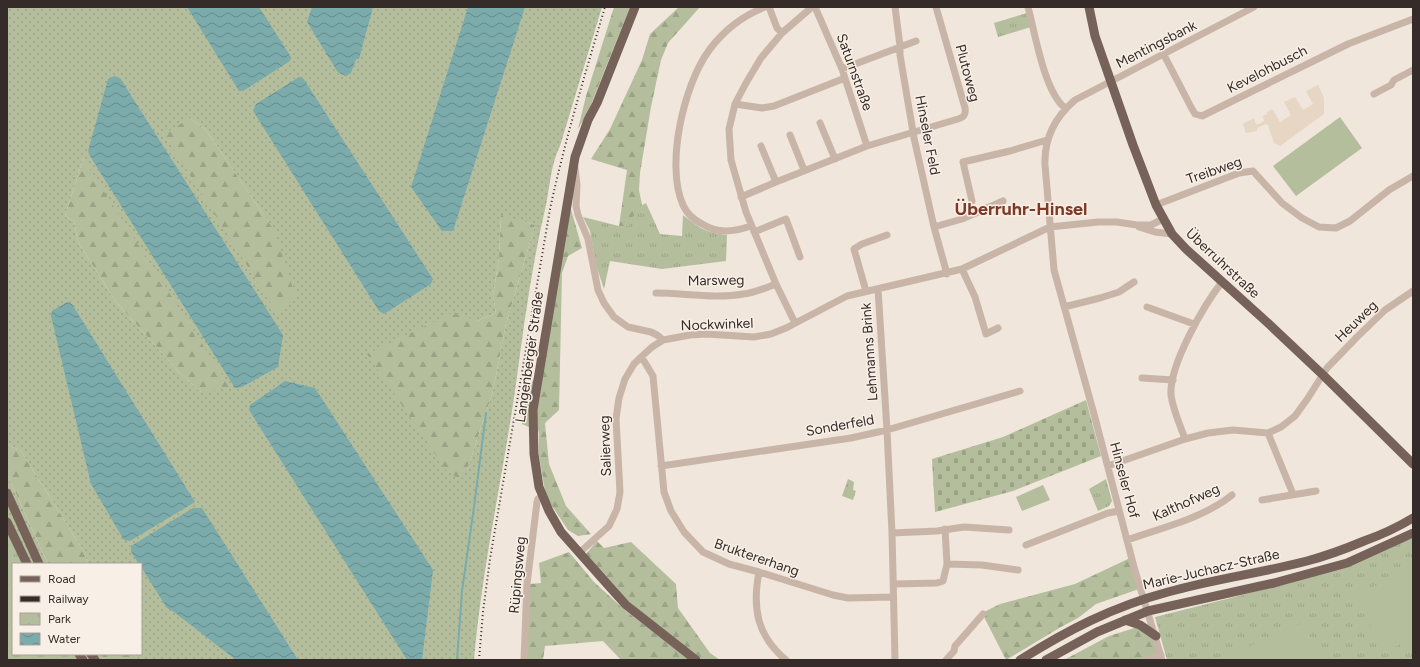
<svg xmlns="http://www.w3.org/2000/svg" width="1420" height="667" font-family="Figtree,sans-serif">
<defs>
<pattern id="grass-dots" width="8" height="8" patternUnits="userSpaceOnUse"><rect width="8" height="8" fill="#b4be9c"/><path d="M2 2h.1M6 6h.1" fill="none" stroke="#9ba386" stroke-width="1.8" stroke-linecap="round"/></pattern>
<pattern id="forest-firs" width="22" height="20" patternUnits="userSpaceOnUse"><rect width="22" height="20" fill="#b4be9c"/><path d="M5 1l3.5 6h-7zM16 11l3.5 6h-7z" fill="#9ba386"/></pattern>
<pattern id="cemetery-stones" width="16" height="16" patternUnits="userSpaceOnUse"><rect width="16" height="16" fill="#b4be9c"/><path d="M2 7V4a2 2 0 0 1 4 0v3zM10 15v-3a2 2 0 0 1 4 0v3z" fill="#9ba386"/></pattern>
<pattern id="park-tufts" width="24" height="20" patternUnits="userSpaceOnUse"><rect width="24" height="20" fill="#b4be9c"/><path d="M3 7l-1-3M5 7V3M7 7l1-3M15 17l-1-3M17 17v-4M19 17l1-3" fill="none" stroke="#9ba386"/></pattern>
<pattern id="water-waves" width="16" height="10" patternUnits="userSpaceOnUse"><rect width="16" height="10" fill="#7cabac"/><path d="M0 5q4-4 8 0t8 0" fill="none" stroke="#668b8c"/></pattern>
</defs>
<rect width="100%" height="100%" fill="#f0e6db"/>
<path fill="url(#grass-dots)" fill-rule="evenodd" d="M 7,7 L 602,7 L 560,146 C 551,164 550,185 546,205 C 532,264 524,324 516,384 C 503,476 482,567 474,660 L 139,660 L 134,654 L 141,654 L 141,564 L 88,564 L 83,550 L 21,451 L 7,444 ZM 190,118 L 206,130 L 274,230 ZM 83,159 L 202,393 L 178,371 L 116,302 L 78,242 L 74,221 L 65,216 ZM 501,216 L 535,225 L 506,324 L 493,391 L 467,470 L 477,321 L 496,313 L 493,296 L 499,257 Z
M 536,375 L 531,428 L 522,424 L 527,391 Z
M 7,474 L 48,564 L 13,564 L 13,654 L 100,654 L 105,660 L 7,660 Z"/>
<path fill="url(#forest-firs)" d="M 614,7 L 630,7 L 588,112 L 578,129 L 586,96 Z
M 679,7 L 700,7 L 668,43 L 661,60 L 651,107 L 640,173 L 639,190 L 642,205 L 637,211 L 628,226 L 619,226 L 627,170 L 591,159 L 610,129 L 642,60 L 650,34 Z
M 190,118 L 206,130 L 274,230 L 296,298 L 277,313 L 164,134 Z
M 83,159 L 230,387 L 202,393 L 178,371 L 116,302 L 78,242 L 74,221 L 65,216 Z
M 570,206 L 582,248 L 568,256 L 562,273 L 559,410 L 545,423 L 549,464 L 566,506 L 591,534 L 578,536 L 568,530 L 546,497 L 539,456 L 539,433 L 535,421 Z
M 501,215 L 535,225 L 506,324 L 493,391 L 467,470 L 460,480 L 446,470 L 367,354 L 454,312 L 477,321 L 496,313 L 493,296 L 499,257 Z
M 7,444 L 21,451 L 83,550 L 88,564 L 48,564 L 7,474 Z
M 597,541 L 604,548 L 631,542 L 676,584 L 678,608 L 710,653 L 720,660 L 702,660 L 658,627 L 608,583 L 586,554 Z
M 569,552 L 594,582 L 627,612 L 690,660 L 621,660 L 603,641 L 545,646 L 543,660 L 526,660 L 530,584 L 541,583 L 539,563 Z
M 1130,558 L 1139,589 L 1096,604 L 1078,618 L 1061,627 L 1006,660 L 982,613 L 1000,604 L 1075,584 Z
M 1147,624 L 1159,655 L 1145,660 L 1064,660 L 1109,636 Z
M 100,654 L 134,654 L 139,660 L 105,660 Z"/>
<path fill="url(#cemetery-stones)" d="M 1086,400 L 1101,456 L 1013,491 L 935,512 L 932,459 L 1003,437 Z"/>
<path fill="url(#park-tufts)" d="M 1027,13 L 1031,27 L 998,37 L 994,23 Z
M 646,203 L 660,234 L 682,236 L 683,215 C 701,229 704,232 727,235 L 726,261 L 662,269 L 610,261 L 604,289 L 596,265 L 590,231 L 583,217 L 619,226 L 628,226 C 633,217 637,207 646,203 Z
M 848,479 L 854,482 L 853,490 L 856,491 L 853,500 L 842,496 Z
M 1106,479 L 1112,501 L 1109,506 L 1098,511 L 1089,489 Z
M 7,528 L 24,564 L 13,564 L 13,654 L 75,654 L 79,660 L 7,660 Z
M 1413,538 L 1413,660 L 1167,660 L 1155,617 L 1290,583 Z"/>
<path fill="#b4be9c" d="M 1340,117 L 1362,148 L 1296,196 L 1273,166 Z
M 1043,485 L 1050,500 L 1022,511 L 1016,497 Z
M 1413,569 L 1413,639 L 1382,652 L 1356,594 Z
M 1304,622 L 1320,660 L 1226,660 L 1225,657 Z"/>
<path fill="#e7d6c3" d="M 1318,85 L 1324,98 L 1324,114 L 1280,146 L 1274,143 L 1268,125 L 1266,124 L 1257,128 L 1257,131 L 1246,133 L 1243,124 L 1254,118 L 1256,124 L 1259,124 L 1264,121 L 1263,116 L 1267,114 L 1267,112 L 1272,109 L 1280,122 L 1291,115 L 1284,102 L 1295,97 L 1303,110 L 1313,104 L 1306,91 Z"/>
<path fill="url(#water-waves)" d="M 187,7 L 259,7 L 291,57 L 290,61 L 243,91 L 239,91 Z
M 312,7 L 373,7 L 359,59 L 356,59 L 351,73 L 346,76 L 341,74 L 337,71 L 307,22 Z
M 468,7 L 525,7 L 453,231 L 442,231 L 411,187 Z
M 114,76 L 120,78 L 283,335 L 278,367 L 242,387 L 235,388 L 90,156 L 88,151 L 108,79 Z
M 299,77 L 303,78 L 433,279 L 431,284 L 384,314 L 379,311 L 253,111 L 256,104 Z
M 67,302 L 72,304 L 195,502 L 130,541 L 124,540 L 91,484 L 51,316 L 52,311 Z
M 285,381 L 315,388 L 433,570 L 422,660 L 407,660 L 249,410 L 250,405 Z
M 193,508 L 202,508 L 298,660 L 236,660 L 174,612 L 167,608 L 141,567 L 141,564 L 139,564 L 131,552 L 131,546 Z"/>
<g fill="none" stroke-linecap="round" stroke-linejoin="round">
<path stroke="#7cabac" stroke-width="2" d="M 457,660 L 462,591 L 474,507 L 486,413"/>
<path stroke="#c8b5a8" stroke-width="7" d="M 769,7 L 777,28 L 782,33
M 815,7 L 842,69 L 867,146
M 895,7 L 900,46 L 900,55 L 914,138 L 934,227 L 947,274
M 1028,7 C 1035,33 1044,91 1065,108
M 1164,55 L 1191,107 L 1195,114 L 1202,116 L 1348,44 L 1413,19
M 842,69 L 916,41
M 1374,94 L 1391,85 L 1394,80 L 1413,70
M 735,104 L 762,108 L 774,106 L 845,78
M 820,123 L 835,159
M 790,135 L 804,170
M 761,146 L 776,182
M 575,168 L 577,185 L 576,206 L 578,215 L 588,239 L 598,290 L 604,303 L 614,317 L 628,327 L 651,332 L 657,335 L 663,340
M 741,197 L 776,182 L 867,146 L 958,119 C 964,117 966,115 965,108 L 936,7
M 972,201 L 963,162 L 1010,151 L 1047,140
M 1156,205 L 1239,173 L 1253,171 L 1282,203 L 1302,218 L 1319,227 L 1336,228 L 1350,221 L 1389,190 L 1413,176
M 751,226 C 733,232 718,234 702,224 C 694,220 687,214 683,205 C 665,165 684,83 710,49 C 725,29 742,16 765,7
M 934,227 L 962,219 L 1003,201
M 1139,227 L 1155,232 L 1172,234
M 754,232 L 786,219 L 800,257
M 962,269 L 975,297 L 986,334 L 998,328
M 878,289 L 887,430 L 892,533 L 895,660
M 866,291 L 854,249 L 862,244 L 887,235
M 656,293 C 683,293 716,299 743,294 C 754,293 765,288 776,284
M 1064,307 L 1100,298 L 1119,292 L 1134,282
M 1147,307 L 1194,324
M 795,323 L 776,284 L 746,212 L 731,160 L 729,129 L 735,104 L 746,83 L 761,58 L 782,33 L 812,7
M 640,358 L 644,361 L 653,376 L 664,492 L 671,511 L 684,532 L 703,552 L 729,564 L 759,572 L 833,595 L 848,598 L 893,597
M 1142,378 L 1173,380
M 1268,433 L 1293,494
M 1185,439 C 1180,425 1173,410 1171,395 C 1169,365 1204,305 1222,282
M 661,466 L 851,438 L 887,430 L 1020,391
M 1108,466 L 1185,439 L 1208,433 L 1233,430 L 1268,433 L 1281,427 L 1295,416 L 1308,398 L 1327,368 L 1357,337 L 1385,310 L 1413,291
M 1262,500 L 1316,491
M 892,533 L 937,531 L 964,527 L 1009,530
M 1127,540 C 1161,528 1204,518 1232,495
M 1026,545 L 1108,513 L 1119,511
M 579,553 L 609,526 L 617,509 L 620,492 L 616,419 L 619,398 L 625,379 L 634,364 L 640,358 L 652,347 L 663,340 L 690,335 L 706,334 L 754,337 L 771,334 L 786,328 L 847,296 L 962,269 L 1050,227 L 1098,222 L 1117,222 L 1137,225 L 1151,225 L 1163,219
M 947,564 L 982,565 L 1018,570
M 759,572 C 752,608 757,636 786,660
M 894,584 L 937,583 L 943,581 L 947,564 L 945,529
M 524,660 L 527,584 L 537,502 L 538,499 L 543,496
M 946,660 L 954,651 L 955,646 L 983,614
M 1146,660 L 1161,655
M 1162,660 L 1134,567 L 1094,414 L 1054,270 L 1045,165 C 1044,139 1055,117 1075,100 L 1254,7"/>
<path stroke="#766259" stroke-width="9" d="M 635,7 L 597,103 L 588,120 L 575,157 L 533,410 L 534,454 L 539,487 L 549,511 L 561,532 L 608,585 L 626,605 L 696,660
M 1089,7 L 1095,36 L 1133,145 L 1156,205 L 1172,234 L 1186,249 L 1269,324 L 1323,375 L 1413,464
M 7,493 L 39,564
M 7,522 L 27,564
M 1125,620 L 1140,625 L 1156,636
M 79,654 L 83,660
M 91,654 L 95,660
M 1020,660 C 1068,630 1112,607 1168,592 C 1214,579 1261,573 1307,561 C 1326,556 1345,549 1364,541 C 1381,535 1398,527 1413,518
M 1046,660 L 1097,632 L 1148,611 L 1274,583 L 1347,563 L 1413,533"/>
<path stroke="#352b28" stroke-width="2" stroke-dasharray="1 3" stroke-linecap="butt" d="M 479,660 L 483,612 L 490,559 L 550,209 C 565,140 585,74 605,7"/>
</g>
<g text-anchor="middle" stroke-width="3" stroke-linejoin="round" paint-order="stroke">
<g font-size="14" fill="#352b28" stroke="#f8f0e7">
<text transform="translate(1156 44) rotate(-27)" y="5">Mentingsbank</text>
<text transform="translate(1267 69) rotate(-27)" y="5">Kevelohbusch</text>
<text transform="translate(855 72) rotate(70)" y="5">Saturnstraße</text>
<text transform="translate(968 73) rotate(75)" y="5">Plutoweg</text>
<text transform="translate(928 135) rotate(79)" y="5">Hinseler Feld</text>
<text transform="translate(1214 170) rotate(-19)" y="5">Treibweg</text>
<text transform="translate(1223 263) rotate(43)" y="5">Überruhrstraße</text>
<text transform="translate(716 280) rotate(-1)" y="5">Marsweg</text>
<text transform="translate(1356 321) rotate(-44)" y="5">Heuweg</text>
<text transform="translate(717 324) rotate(-2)" y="5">Nockwinkel</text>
<text transform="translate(869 352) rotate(-94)" y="5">Lehmanns Brink</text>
<text transform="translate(529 357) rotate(-82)" y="5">Langenberger Straße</text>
<text transform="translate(840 425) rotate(-10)" y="5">Sonderfeld</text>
<text transform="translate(605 446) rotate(-92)" y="5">Salierweg</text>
<text transform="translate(1125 480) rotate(75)" y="5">Hinseler Hof</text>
<text transform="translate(1186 502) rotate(-24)" y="5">Kalthofweg</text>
<text transform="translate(757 557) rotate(19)" y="5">Bruktererhang</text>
<text transform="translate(1211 569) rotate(-13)" y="5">Marie-Juchacz-Straße</text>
<text transform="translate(517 575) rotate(-85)" y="5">Rüpingsweg</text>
</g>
<g font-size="18" font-weight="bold" fill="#7f3825" stroke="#f8f0e7">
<text x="1021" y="215">Überruhr-Hinsel</text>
</g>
</g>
<rect width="1420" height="667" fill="none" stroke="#352b28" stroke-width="16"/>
<rect x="12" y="563" width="130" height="92" fill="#f8f0e7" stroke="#aaa19b"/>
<rect x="20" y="576" width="20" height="6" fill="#766259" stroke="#aaa19b"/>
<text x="48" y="583" font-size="12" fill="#352b28">Road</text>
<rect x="20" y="596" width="20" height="6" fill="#352b28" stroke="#aaa19b"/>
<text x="48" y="603" font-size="12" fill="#352b28">Railway</text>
<rect x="20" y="613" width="20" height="12" fill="url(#park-tufts)" stroke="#aaa19b"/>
<text x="48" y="623" font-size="12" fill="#352b28">Park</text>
<rect x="20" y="633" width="20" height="12" fill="url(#water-waves)" stroke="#aaa19b"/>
<text x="48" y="643" font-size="12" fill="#352b28">Water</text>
</svg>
